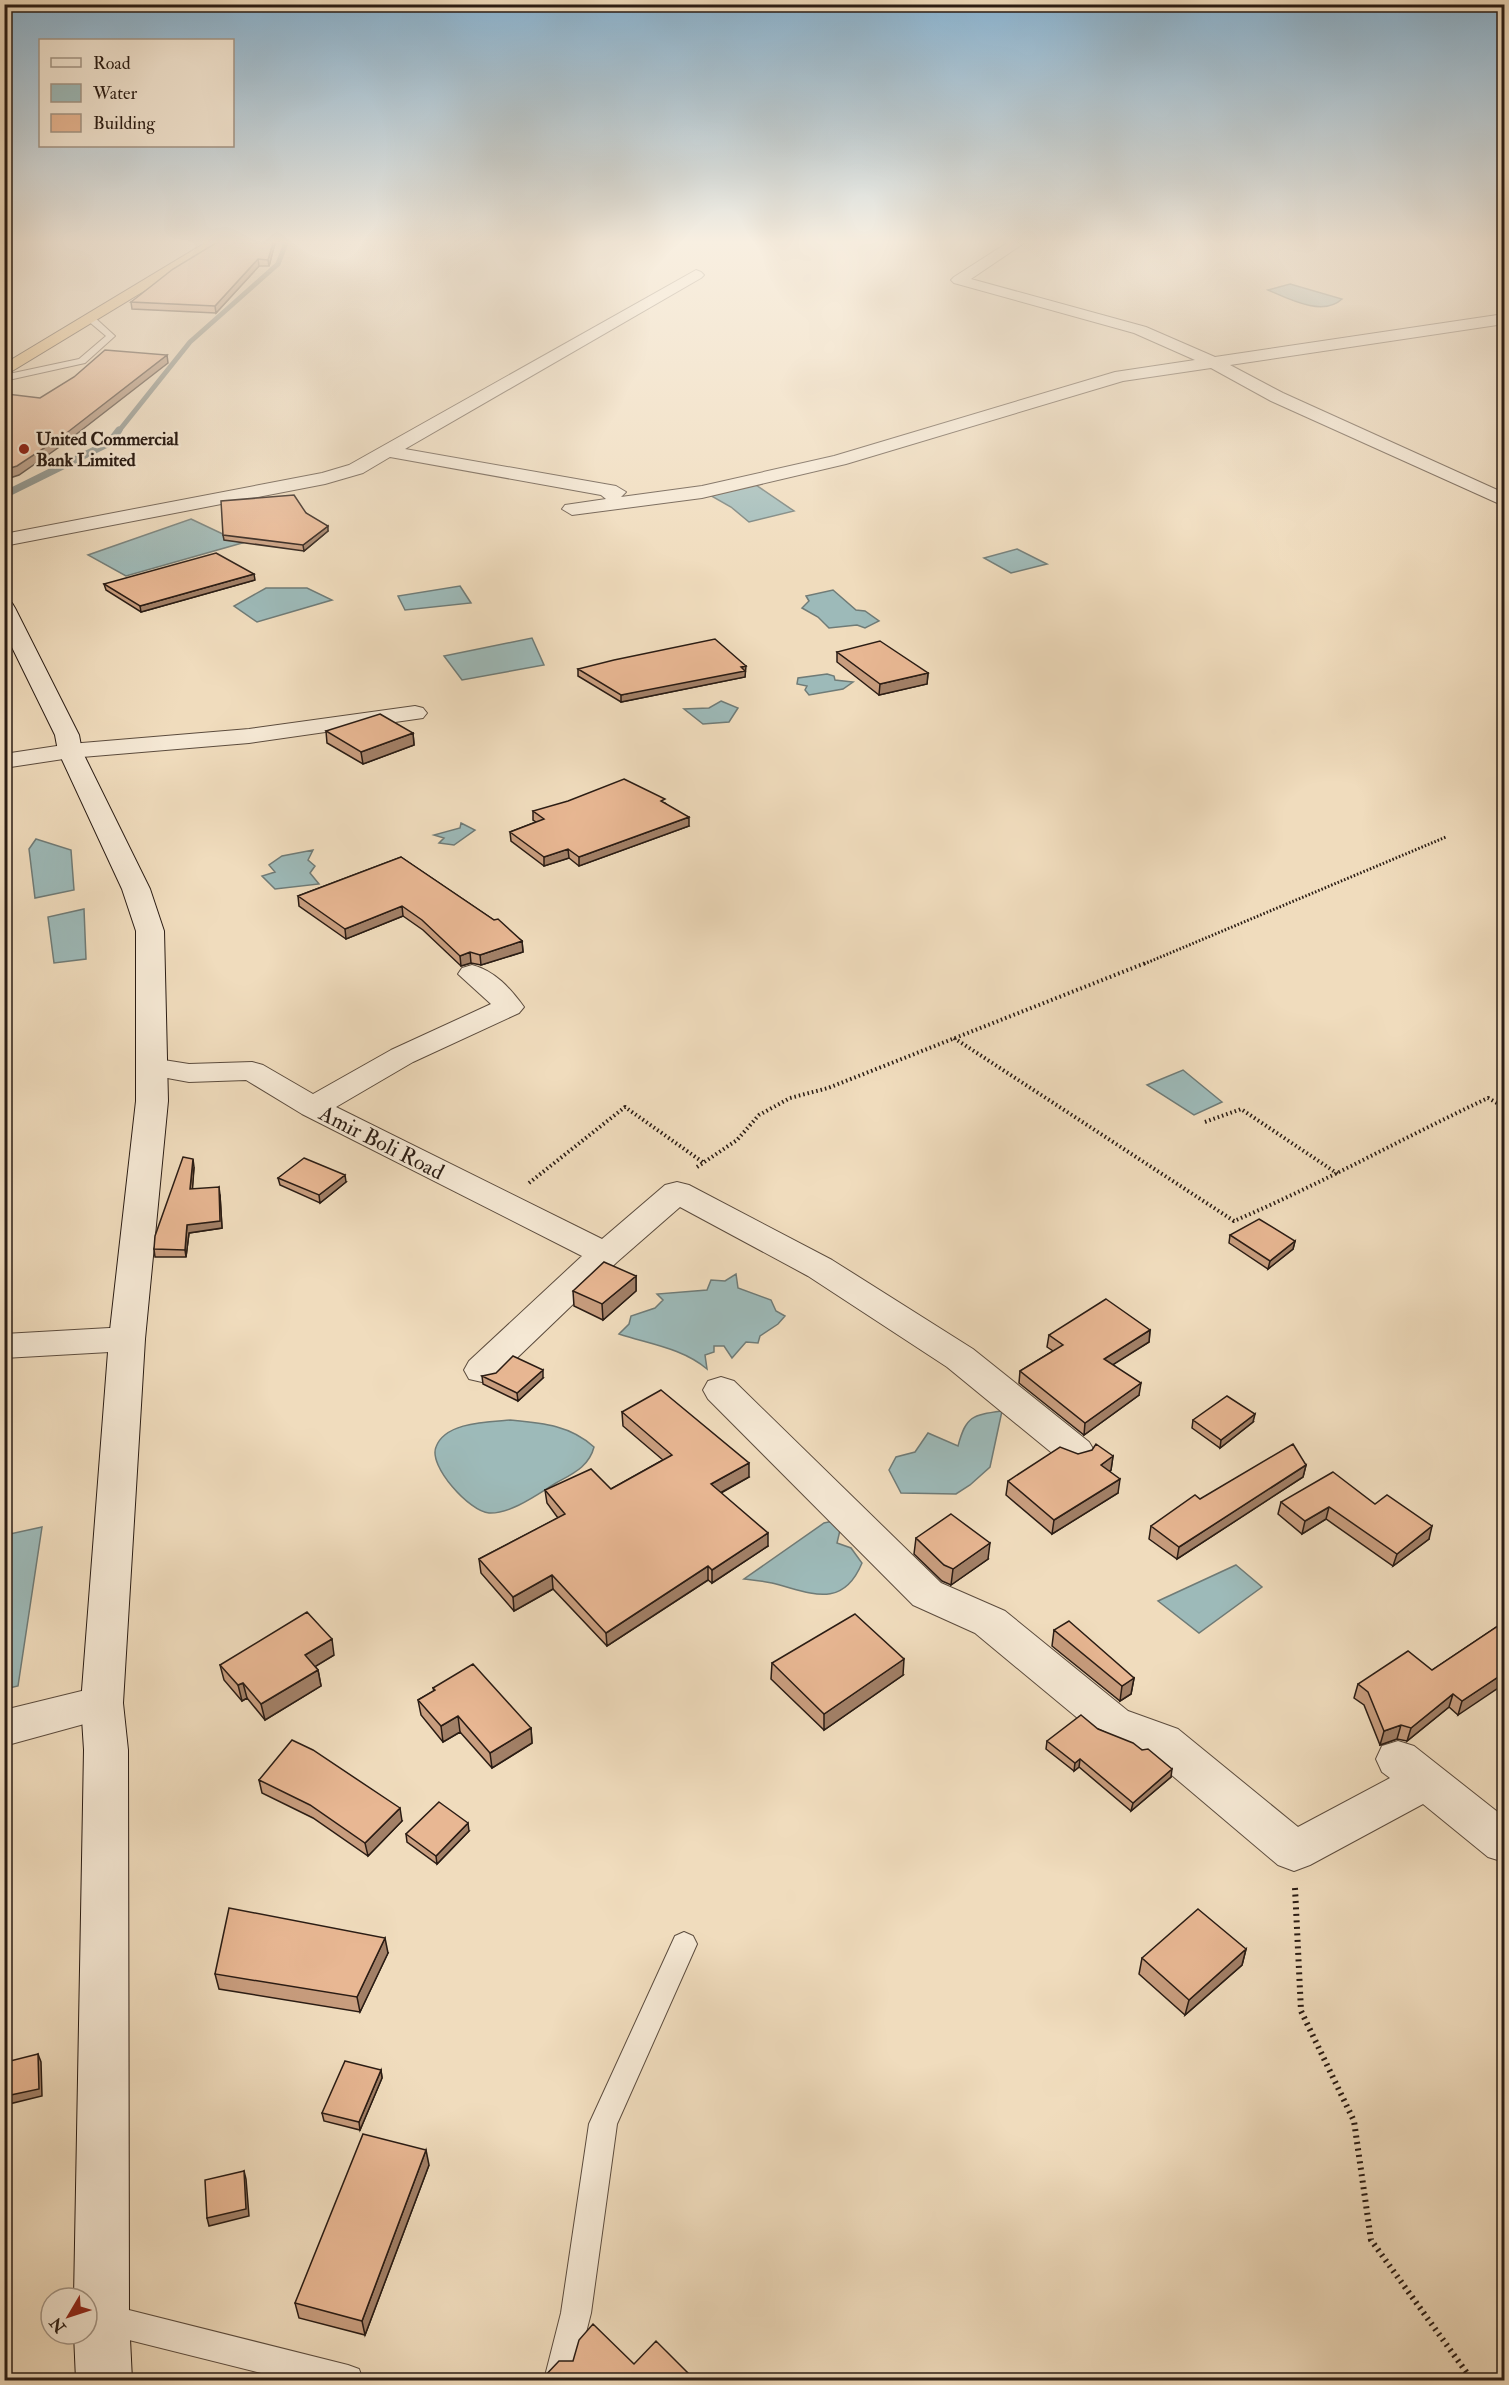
<svg xmlns="http://www.w3.org/2000/svg" width="1509" height="2385" font-family="'IM FELL Double Pica',serif">
<rect width="100%" height="100%" fill="#f0dcbd"/>
<filter id="stains"><feTurbulence type="fractalNoise" baseFrequency=".00333" numOctaves="4"/><feColorMatrix values="0 0 0 0 .2 0 0 0 0 .09 0 0 0 0 .02 0 0 0 .5 -.17"/></filter>
<radialGradient id="worn" r=".72"><stop offset=".6" stop-color="#630" stop-opacity="0"/><stop offset="1" stop-color="#630" stop-opacity=".3"/></radialGradient>
<path fill="#9dbab9" stroke="#6f7b77" stroke-width="1.5" d="M 1290,284 L 1342,299 C 1323,317 1289,299 1268,290 Z
M 753,483 L 794,511 L 749,522 L 731,507 L 708,494 Z
M 191,519 L 242,543 L 126,576 L 88,555 Z
M 1017,549 L 1047,564 L 1011,573 L 984,558 Z
M 460,586 L 471,603 L 405,610 L 398,596 Z
M 266,588 L 307,588 L 332,600 L 257,622 L 234,606 Z
M 833,590 L 856,610 L 865,611 L 879,621 L 865,628 L 857,625 L 829,628 L 818,617 L 802,608 L 809,601 L 806,596 Z
M 532,638 L 544,665 L 462,680 L 444,656 Z
M 827,674 L 834,676 L 835,680 L 853,682 L 843,689 L 809,695 L 805,690 L 807,686 L 797,684 L 798,678 Z
M 721,701 L 738,708 L 729,722 L 703,724 L 684,709 L 709,708 Z
M 461,823 L 475,830 L 454,845 L 439,843 L 444,838 L 434,835 L 460,828 Z
M 36,839 L 71,850 L 74,890 L 35,898 L 29,849 Z
M 313,850 L 308,860 L 315,866 L 310,873 L 319,884 L 275,889 L 262,876 L 275,872 L 269,865 L 282,856 Z
M 84,909 L 86,959 L 54,963 L 48,917 Z
M 1183,1070 L 1222,1102 L 1194,1115 L 1147,1085 Z
M 736,1274 L 738,1288 L 771,1300 L 776,1311 L 785,1316 L 778,1324 L 760,1336 L 758,1343 L 746,1342 L 732,1358 L 724,1346 L 714,1346 L 714,1352 L 705,1355 L 707,1369 C 682,1348 649,1344 619,1334 L 629,1324 L 631,1316 L 655,1308 L 663,1300 L 657,1294 L 707,1290 L 711,1280 L 725,1281 Z
M 1002,1411 L 990,1467 L 970,1485 L 956,1494 L 901,1493 L 889,1470 L 896,1457 L 915,1452 L 928,1433 L 958,1446 C 966,1416 972,1415 1002,1411 Z
M 510,1420 C 542,1423 570,1425 594,1447 C 589,1467 572,1474 556,1483 C 538,1494 511,1514 489,1513 C 470,1512 428,1466 436,1447 C 445,1422 488,1422 510,1420 Z
M 833,1521 L 841,1526 L 837,1543 L 851,1548 L 862,1563 C 842,1611 809,1592 772,1583 C 763,1581 753,1580 744,1579 L 824,1523 Z
M 42,1527 L 18,1686 L 5,1689 L 5,1535 Z
M 1236,1565 L 1262,1587 L 1199,1633 L 1158,1601 Z"/>
<g fill="none" stroke-linecap="round" stroke-linejoin="round">
<path stroke="#6f7b77" stroke-width="5" d="M 118,432 L 190,342 L 278,264 L 286,243"/>
<path stroke="#6f7b77" stroke-width="7" d="M 4,495 L 109,443 L 119,430"/>
<g stroke="#5c4c3e" stroke-width="2">
<path id="lane" d="M 87,316 L 93,316 L 115,336 L 85,363 L 4,381 L 4,375 L 79,359 L 106,336 L 87,320 Z
M 684,1932 L 693,1936 L 697,1944 L 617,2124 L 591,2313 L 574,2380 L 544,2380 L 561,2313 L 589,2124 L 675,1936 Z
M 105,2304 L 348,2365 L 359,2369 L 363,2380 L 289,2380 L 105,2334 L 94,2330 L 90,2319 L 94,2308 Z"/>
</g>
<g stroke="#5c4c3e" stroke-width="2">
<path id="street" d="M 1007,243 L 1024,243 L 971,279 L 1146,327 L 1215,357 L 1504,314 L 1504,324 L 1230,365 L 1283,393 L 1504,493 L 1504,506 L 1271,401 L 1211,368 L 1123,381 L 846,464 L 702,498 L 572,515 L 562,509 L 565,505 L 606,499 L 601,495 L 390,457 L 363,473 L 325,484 L 4,546 L 4,534 L 322,473 L 349,465 L 696,270 L 701,272 L 704,275 L 701,278 L 405,449 L 616,486 L 626,492 L 621,497 L 702,486 L 834,456 L 1115,372 L 1195,360 L 1134,333 L 954,283 L 951,280 L 954,277 Z
M 415,706 L 423,708 L 427,713 L 423,718 L 249,743 L 70,758 L 4,768 L 4,754 L 70,744 L 249,729 Z
M 472,965 C 495,971 510,988 524,1007 L 519,1013 L 413,1062 L 336,1107 L 602,1239 L 665,1185 L 677,1182 L 689,1185 L 832,1260 L 973,1349 L 1089,1442 L 1095,1452 L 1089,1462 L 1076,1466 L 1063,1462 L 947,1367 L 808,1276 L 680,1207 L 617,1262 L 495,1379 L 482,1382 L 469,1379 L 464,1370 L 469,1361 L 582,1256 L 302,1114 L 246,1080 L 189,1082 L 140,1073 L 136,1067 L 140,1061 L 151,1058 L 189,1064 L 252,1062 L 263,1065 L 313,1094 L 391,1050 L 491,1004 L 458,974 L 462,968 Z
M 127,1327 L 140,1331 L 145,1339 L 140,1347 L 127,1351 L 4,1358 L 4,1334 Z
M 721,1377 L 734,1381 L 941,1583 L 1005,1611 L 1128,1711 L 1178,1729 L 1298,1827 L 1390,1778 L 1382,1772 L 1376,1759 L 1382,1746 L 1398,1741 L 1414,1746 L 1504,1817 L 1504,1862 L 1488,1857 L 1423,1804 L 1310,1865 L 1294,1871 L 1278,1865 L 1148,1755 L 1098,1735 L 975,1633 L 913,1605 L 708,1399 L 703,1390 L 708,1381 Z
M 102,1686 L 117,1691 L 123,1703 L 117,1715 L 4,1746 L 4,1710 Z"/>
</g>
<g stroke="#2a1c14" stroke-width="2">
<path id="secondary" d="M 4,602 L 12,603 L 15,608 L 79,735 L 82,751 L 150,889 L 164,931 L 168,1101 L 145,1339 L 123,1703 L 128,1750 L 129,2318 L 132,2380 L 76,2380 L 74,2334 L 87,2334 L 87,2298 L 74,2298 L 84,1750 L 81,1703 L 109,1339 L 136,1101 L 136,931 L 122,889 L 58,751 L 55,735 L 4,631 Z"/>
</g>
<g stroke="#2a1c14" stroke-width="2">
<path id="highway" d="M 205,243 L 223,243 L 4,376 L 4,364 Z"/>
</g>
<path stroke="#2a1c14" stroke-width="3" stroke-dasharray="1.5 2" stroke-linecap="butt" d="M 1144,964 L 1446,837"/>
<path stroke="#2a1c14" stroke-width="4" stroke-dasharray="1.5 3" stroke-linecap="butt" d="M 954,1038 L 1234,1221 C 1321,1184 1403,1138 1488,1098 L 1504,1107
M 1205,1122 L 1241,1109 L 1338,1174
M 697,1167 L 737,1140 L 759,1115 L 790,1098 L 828,1088 L 1148,962
M 529,1183 L 625,1107 L 704,1163"/>
<path stroke="#2a1c14" stroke-width="6" stroke-dasharray="2 4.5" stroke-linecap="butt" d="M 1295,1888 L 1301,2011 L 1354,2121 L 1371,2240 L 1472,2380"/>
<use href="#lane" fill="#f5e8d4" fill-rule="evenodd"/>
<use href="#street" fill="#f5e8d4" fill-rule="evenodd"/>
<use href="#secondary" fill="#f5e8d4" fill-rule="evenodd"/>
<use href="#highway" fill="#e8be7e" fill-rule="evenodd"/>
</g>
<path fill="#c89d7e" stroke="#2a1c14" stroke-width="1.5" d="M 275,243 L 269,266 L 259,266 L 216,313 L 132,309 L 131,302 Z
M 306,513 L 328,531 L 304,551 L 224,540 L 223,535 Z
M 255,580 L 141,612 L 106,590 L 104,584 Z
M 837,652 L 928,673 L 927,684 L 879,695 L 837,662 Z
M 578,669 L 746,673 L 745,673 L 745,677 L 621,702 L 578,676 Z
M 326,731 L 413,733 L 414,745 L 363,764 L 327,743 Z
M 665,803 L 689,826 L 579,866 L 569,858 L 544,866 L 511,841 L 510,832 L 536,822 L 533,820 L 533,811 Z
M 401,857 L 494,920 L 522,941 L 523,952 L 481,965 L 471,963 L 461,966 L 423,930 L 403,916 L 346,939 L 299,906 L 298,896 Z
M 194,1167 L 192,1189 L 220,1195 L 222,1228 L 189,1233 L 186,1257 L 155,1257 L 154,1249 Z
M 278,1178 L 346,1182 L 320,1203 L 280,1185 Z
M 1230,1235 L 1295,1241 L 1293,1249 L 1268,1269 L 1229,1243 Z
M 636,1276 L 636,1291 L 603,1320 L 574,1306 L 573,1291 Z
M 1150,1330 L 1149,1342 L 1113,1364 L 1139,1395 L 1084,1435 L 1019,1383 L 1020,1371 L 1053,1351 L 1047,1347 L 1049,1335 Z
M 482,1376 L 543,1378 L 518,1401 L 483,1384 Z
M 622,1412 L 749,1477 L 721,1493 L 768,1546 L 712,1583 L 708,1580 L 607,1646 L 553,1589 L 514,1611 L 481,1573 L 479,1559 L 558,1518 L 547,1503 L 545,1490 L 611,1489 L 663,1460 L 623,1426 Z
M 1193,1420 L 1253,1422 L 1220,1448 L 1192,1428 Z
M 1078,1454 L 1113,1456 L 1111,1470 L 1110,1471 L 1118,1493 L 1052,1534 L 1006,1495 L 1008,1481 Z
M 1306,1465 L 1303,1477 L 1177,1559 L 1149,1539 L 1151,1526 Z
M 1281,1502 L 1375,1504 L 1429,1539 L 1393,1566 L 1326,1519 L 1302,1534 L 1278,1514 Z
M 916,1538 L 988,1559 L 951,1585 L 942,1581 L 914,1554 Z
M 1504,1622 L 1458,1715 L 1449,1707 L 1407,1741 L 1397,1739 L 1380,1745 L 1364,1705 L 1354,1698 L 1358,1684 L 1432,1670 Z
M 1054,1630 L 1134,1678 L 1131,1694 L 1120,1701 L 1052,1646 Z
M 334,1655 L 315,1666 L 318,1670 L 321,1686 L 265,1720 L 247,1698 L 242,1701 L 224,1680 L 220,1665 Z
M 772,1663 L 903,1675 L 824,1730 L 771,1679 Z
M 433,1688 L 531,1728 L 532,1743 L 492,1768 L 460,1732 L 443,1742 L 421,1715 L 418,1700 L 434,1691 Z
M 1098,1729 L 1142,1750 L 1171,1777 L 1131,1811 L 1079,1767 L 1074,1771 L 1046,1749 L 1047,1741 Z
M 259,1780 L 402,1821 L 368,1856 L 313,1818 L 262,1793 Z
M 469,1831 L 437,1864 L 407,1842 L 406,1834 Z
M 1246,1949 L 1242,1965 L 1185,2015 L 1139,1974 L 1142,1958 Z
M 388,1953 L 360,2012 L 219,1989 L 215,1974 Z
M 381,2070 L 382,2078 L 360,2130 L 324,2121 L 322,2113 Z
M 429,2165 L 365,2335 L 299,2318 L 295,2303 Z"/>
<path fill="#a28067" stroke="#2a1c14" stroke-width="1.5" d="M 273,243 L 275,243 L 269,266 L 268,260 Z
M 258,259 L 259,266 L 216,313 L 215,306 Z
M 167,355 L 168,363 L 65,443 L 19,475 L 4,480 L 4,470 Z
M 328,526 L 328,531 L 304,551 L 303,545 Z
M 254,574 L 255,580 L 141,612 L 140,606 Z
M 746,666 L 745,677 L 621,702 L 621,695 Z
M 928,673 L 927,684 L 879,695 L 880,684 Z
M 413,733 L 414,745 L 363,764 L 361,752 Z
M 689,817 L 689,826 L 579,866 L 579,857 Z
M 568,849 L 569,858 L 544,866 L 544,857 Z
M 402,906 L 403,916 L 346,939 L 345,929 Z
M 522,941 L 523,952 L 481,965 L 480,955 Z
M 470,952 L 471,963 L 461,966 L 460,956 Z
M 193,1159 L 194,1167 L 192,1197 L 190,1189 Z
M 345,1175 L 346,1182 L 320,1203 L 319,1195 Z
M 219,1187 L 220,1195 L 222,1228 L 189,1233 L 186,1257 L 185,1250 L 187,1225 Z
M 1295,1241 L 1293,1249 L 1268,1269 L 1270,1261 Z
M 636,1276 L 636,1291 L 603,1320 L 602,1304 Z
M 1150,1330 L 1149,1342 L 1103,1371 L 1104,1359 Z
M 543,1370 L 543,1378 L 518,1401 L 517,1393 Z
M 1141,1383 L 1139,1395 L 1084,1435 L 1085,1423 Z
M 1255,1414 L 1253,1422 L 1220,1448 L 1221,1440 Z
M 1113,1456 L 1111,1470 L 1099,1479 L 1101,1465 Z
M 749,1463 L 749,1477 L 711,1498 L 711,1484 Z
M 1306,1465 L 1303,1477 L 1177,1559 L 1179,1547 Z
M 1120,1479 L 1118,1493 L 1052,1534 L 1054,1520 Z
M 1329,1507 L 1326,1519 L 1302,1534 L 1305,1521 Z
M 1432,1526 L 1429,1539 L 1393,1566 L 1397,1554 Z
M 768,1533 L 768,1546 L 712,1583 L 712,1570 Z
M 990,1543 L 988,1559 L 951,1585 L 953,1569 Z
M 708,1566 L 708,1580 L 607,1646 L 606,1633 Z
M 552,1575 L 553,1589 L 514,1611 L 513,1597 Z
M 332,1639 L 334,1655 L 308,1671 L 305,1655 Z
M 904,1659 L 903,1675 L 824,1730 L 824,1714 Z
M 318,1670 L 321,1686 L 265,1720 L 261,1704 Z
M 1504,1673 L 1504,1684 L 1458,1715 L 1462,1701 Z
M 1134,1678 L 1131,1694 L 1120,1701 L 1122,1686 Z
M 243,1683 L 247,1698 L 242,1701 L 238,1685 Z
M 1453,1694 L 1449,1707 L 1407,1741 L 1411,1728 Z
M 458,1716 L 460,1732 L 443,1742 L 441,1726 Z
M 1401,1725 L 1397,1739 L 1380,1745 L 1384,1731 Z
M 531,1728 L 532,1743 L 492,1768 L 490,1753 Z
M 1080,1759 L 1079,1767 L 1074,1771 L 1075,1763 Z
M 1172,1769 L 1171,1777 L 1131,1811 L 1133,1803 Z
M 400,1808 L 402,1821 L 368,1856 L 365,1843 Z
M 468,1823 L 469,1831 L 437,1864 L 436,1856 Z
M 385,1938 L 388,1953 L 360,2012 L 357,1997 Z
M 1246,1949 L 1242,1965 L 1185,2015 L 1189,2000 Z
M 38,2054 L 41,2062 L 42,2096 L 9,2104 L 6,2096 Z
M 381,2070 L 382,2078 L 360,2130 L 359,2122 Z
M 426,2150 L 429,2165 L 365,2335 L 362,2321 Z
M 244,2171 L 246,2179 L 249,2216 L 209,2226 L 207,2218 Z"/>
<path fill="#e8b793" stroke="#2a1c14" stroke-width="1.5" d="M 216,243 L 273,243 L 268,260 L 258,259 L 215,306 L 131,302 L 173,269 Z
M 105,350 L 167,355 L 64,435 L 17,466 L 4,470 L 4,397 L 7,394 L 40,398 L 74,377 Z
M 294,495 L 306,513 L 328,526 L 303,545 L 223,535 L 221,501 Z
M 216,553 L 254,574 L 140,606 L 104,584 Z
M 715,639 L 746,666 L 741,667 L 745,671 L 621,695 L 578,669 L 614,660 Z
M 880,641 L 928,673 L 880,684 L 837,652 Z
M 380,714 L 413,733 L 361,752 L 326,731 Z
M 624,779 L 665,799 L 661,801 L 689,817 L 579,857 L 568,849 L 544,857 L 510,832 L 544,819 L 533,811 L 568,801 Z
M 401,857 L 494,920 L 498,919 L 522,941 L 480,955 L 470,952 L 460,956 L 422,920 L 402,906 L 345,929 L 298,896 Z
M 183,1157 L 193,1159 L 190,1189 L 219,1187 L 220,1221 L 187,1225 L 185,1250 L 154,1249 L 155,1236 Z
M 304,1158 L 345,1175 L 319,1195 L 278,1178 Z
M 1259,1219 L 1295,1241 L 1270,1261 L 1230,1235 Z
M 604,1262 L 636,1276 L 602,1304 L 573,1291 Z
M 1106,1299 L 1150,1330 L 1104,1359 L 1141,1383 L 1085,1423 L 1020,1371 L 1063,1345 L 1049,1335 Z
M 513,1356 L 543,1370 L 517,1393 L 482,1376 L 496,1373 Z
M 661,1390 L 749,1463 L 711,1484 L 768,1533 L 712,1570 L 708,1566 L 606,1633 L 552,1575 L 513,1597 L 479,1559 L 565,1514 L 545,1490 L 591,1469 L 611,1489 L 672,1455 L 622,1412 Z
M 1227,1396 L 1255,1414 L 1221,1440 L 1193,1420 Z
M 1096,1444 L 1113,1456 L 1101,1465 L 1120,1479 L 1054,1520 L 1008,1481 L 1060,1447 L 1078,1454 L 1092,1450 Z
M 1293,1444 L 1306,1465 L 1179,1547 L 1151,1526 L 1195,1495 L 1200,1499 Z
M 1333,1472 L 1375,1504 L 1387,1495 L 1432,1526 L 1397,1554 L 1329,1507 L 1305,1521 L 1281,1502 Z
M 951,1514 L 990,1543 L 953,1569 L 944,1565 L 916,1538 Z
M 307,1612 L 332,1639 L 305,1655 L 318,1670 L 261,1704 L 243,1683 L 238,1685 L 220,1665 Z
M 855,1614 L 904,1659 L 824,1714 L 772,1663 Z
M 1069,1621 L 1134,1678 L 1122,1686 L 1054,1630 Z
M 1504,1622 L 1504,1673 L 1462,1701 L 1453,1694 L 1411,1728 L 1401,1725 L 1384,1731 L 1368,1692 L 1358,1684 L 1408,1651 L 1432,1670 Z
M 473,1664 L 531,1728 L 490,1753 L 458,1716 L 441,1726 L 418,1700 L 435,1690 L 433,1688 Z
M 1081,1715 L 1098,1729 L 1133,1743 L 1142,1750 L 1148,1749 L 1172,1769 L 1133,1803 L 1080,1759 L 1075,1763 L 1047,1741 Z
M 292,1740 L 313,1750 L 400,1808 L 365,1843 L 310,1805 L 259,1780 Z
M 439,1802 L 468,1823 L 436,1856 L 406,1834 Z
M 229,1908 L 385,1938 L 357,1997 L 215,1974 Z
M 1198,1909 L 1246,1949 L 1189,2000 L 1142,1958 Z
M 38,2054 L 39,2089 L 6,2096 L 6,2062 Z
M 345,2061 L 381,2070 L 359,2122 L 322,2113 Z
M 363,2134 L 426,2150 L 362,2321 L 295,2303 Z
M 244,2171 L 246,2209 L 207,2218 L 205,2180 Z
M 593,2324 L 634,2364 L 656,2341 L 695,2380 L 541,2380 L 559,2361 L 573,2361 L 579,2340 Z"/>
<linearGradient id="sky" x2="0" y2="1"><stop stop-color="#8ab6d5"/><stop offset="0.42" stop-color="#f8efe1"/><stop offset="1" stop-color="#f8efe1" stop-opacity="0"/></linearGradient>
<rect width="1509" height="577" fill="url(#sky)"/>
<circle fill="#8f2418" stroke="#f5e8d4" stroke-width="2" cx="24" cy="449" r="6"/>
<g text-anchor="middle" stroke-width="5" stroke-linejoin="round" paint-order="stroke">
<g font-size="18" font-weight="bold" fill="#2a1c14" stroke="#f5e8d4" text-anchor="start">
<text x="36" y="445">United Commercial<tspan x="36" dy="21">Bank Limited</tspan></text>
</g>
<g font-size="22" fill="#2a1c14" stroke="#f5e8d4">
<text transform="translate(382 1142) rotate(27)" y="8">Amir Boli Road</text>
</g>
</g>
<rect width="1509" height="2385" fill="none" stroke="#f0dcbd" stroke-width="24"/>
<rect x="6" y="6" width="1497" height="2373" fill="none" stroke="#2a1c14" stroke-width="3"/>
<rect x="12" y="12" width="1485" height="2361" fill="none" stroke="#2a1c14" stroke-width="1.5"/>
<rect x="39" y="39" width="195" height="108" fill="#f5e8d4" stroke="#a49687" stroke-width="1.5"/>
<rect x="51" y="58" width="30" height="9" fill="#f5e8d4" stroke="#a49687" stroke-width="1.5"/>
<text x="93" y="69" font-size="18" fill="#2a1c14">Road</text>
<rect x="51" y="84" width="30" height="18" fill="#9dbab9" stroke="#a49687" stroke-width="1.5"/>
<text x="93" y="99" font-size="18" fill="#2a1c14">Water</text>
<rect x="51" y="114" width="30" height="18" fill="#e8b793" stroke="#a49687" stroke-width="1.5"/>
<text x="93" y="129" font-size="18" fill="#2a1c14">Building</text>
<g transform="translate(69 2316) rotate(231)"><circle r="28" fill="#f5e8d4" stroke="#a49687" stroke-width="1.5"/>
<path d="M0-4.5L10 22L0 15L-10 22Z" fill="#8f2418"/>
<text y="-9" font-size="16" font-weight="bold" text-anchor="middle" fill="#2a1c14">N</text>
</g>
<rect width="100%" height="100%" filter="url(#stains)"/>
<rect width="100%" height="100%" fill="url(#worn)"/>
</svg>
